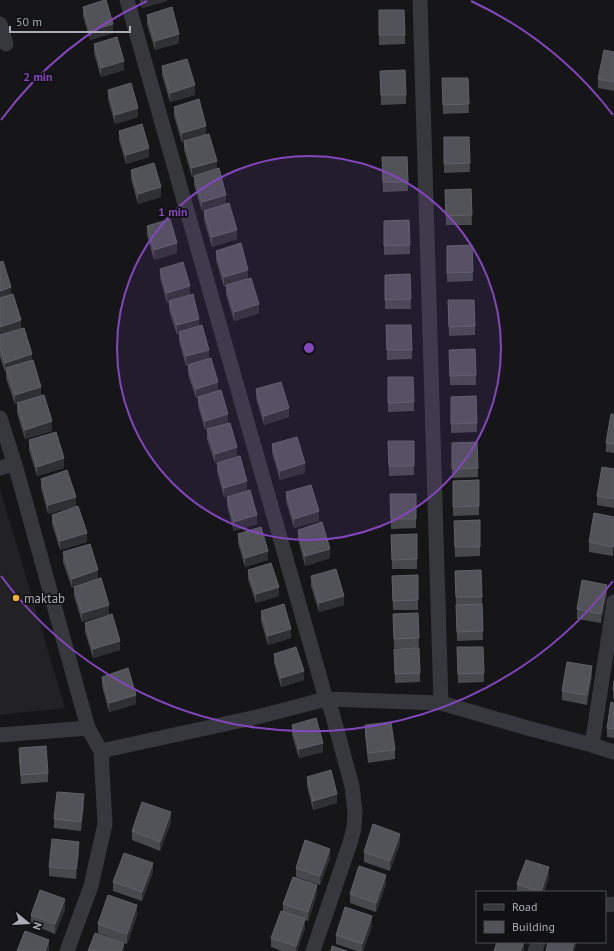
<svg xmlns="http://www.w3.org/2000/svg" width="614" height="951" font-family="'PT Sans',sans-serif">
<rect width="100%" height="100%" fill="#161618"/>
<path fill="#222225" d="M 0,489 L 65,708 L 0,715 Z"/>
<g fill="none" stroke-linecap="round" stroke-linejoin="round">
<path stroke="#37383d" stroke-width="15" d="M 127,0 L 326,699 L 331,709 L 352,786 L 355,812 L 354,828 L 350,843 L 313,951
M 420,0 L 441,703
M 0,24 L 6,44
M 0,418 L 16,468 L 88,728 L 101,751 L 105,824 L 91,886 L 67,951
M 0,468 L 14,464
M 0,735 L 88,728
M 592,745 L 614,602
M 101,751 L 261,716 L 326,699 L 441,703 L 531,729 L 592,745 L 614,752
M 605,905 L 614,904
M 535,951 L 538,942"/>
</g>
<path fill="#47494d" d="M 140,0 L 167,0 L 167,1 L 142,8 Z
M 83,7 L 113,33 L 90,40 L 83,16 Z
M 379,10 L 405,35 L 405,44 L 379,45 Z
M 147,15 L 179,43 L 155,50 L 147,24 Z
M 94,44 L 124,70 L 101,77 L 94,53 Z
M 614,52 L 614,91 L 598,88 L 598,79 Z
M 162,66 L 195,95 L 170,102 L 162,75 Z
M 380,71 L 406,95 L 406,104 L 381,105 Z
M 442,78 L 468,78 L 469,113 L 443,114 Z
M 108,90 L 138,117 L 115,124 L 108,99 Z
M 174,107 L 206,135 L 237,239 L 212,247 L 204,220 L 204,211 L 214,208 L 202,211 L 194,185 L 194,177 L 192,177 L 184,150 L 184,142 L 182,143 L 174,116 Z
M 119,131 L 149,157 L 126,164 L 119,140 Z
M 444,137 L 469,137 L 470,172 L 444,173 Z
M 382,157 L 407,157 L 408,191 L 383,192 Z
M 131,170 L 161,197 L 138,204 L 131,179 Z
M 471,189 L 472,225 L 446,225 L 445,190 Z
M 147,226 L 177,253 L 154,260 L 147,235 Z
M 384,230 L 410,245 L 410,254 L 384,255 Z
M 472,245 L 473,281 L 447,282 L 447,246 Z
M 216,251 L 248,278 L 259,313 L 234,321 L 226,294 L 226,286 L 224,287 L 216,260 Z
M 0,262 L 32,361 L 52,431 L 25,439 L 17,413 L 17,403 L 15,404 L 6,378 L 6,371 L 5,372 L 0,357 Z
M 160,269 L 190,295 L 228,423 L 205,430 L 198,406 L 198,398 L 196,398 L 188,374 L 188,365 L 186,366 L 179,341 L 179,334 L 177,335 L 169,310 L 169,302 L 167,303 L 160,278 Z
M 410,274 L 411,309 L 385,309 L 385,275 Z
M 448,300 L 475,326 L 475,335 L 449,336 Z
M 386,325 L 411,325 L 412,359 L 387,360 Z
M 475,349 L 476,385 L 450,385 L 449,350 Z
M 388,377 L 414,402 L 414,411 L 388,412 Z
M 256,389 L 289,417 L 264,425 L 256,398 Z
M 476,396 L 477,432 L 451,433 L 451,397 Z
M 614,414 L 614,453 L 606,452 L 606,443 Z
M 207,429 L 237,456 L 215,463 L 207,439 Z
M 29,440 L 64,468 L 37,476 L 29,450 Z
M 388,441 L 414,466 L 414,475 L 389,476 Z
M 477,442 L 478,477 L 452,478 L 452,443 Z
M 272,444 L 305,473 L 280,480 L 272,453 Z
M 217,463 L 247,490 L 224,497 L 217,472 Z
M 614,469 L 614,508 L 597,505 L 597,496 Z
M 41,479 L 76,506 L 48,514 L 41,488 Z
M 479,480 L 479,515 L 453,516 L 453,481 Z
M 286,492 L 319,521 L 294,528 L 286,501 Z
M 390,494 L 416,494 L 416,528 L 391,529 Z
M 227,497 L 257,524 L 234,531 L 227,506 Z
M 52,515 L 87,542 L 60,550 L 52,524 Z
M 614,517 L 613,556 L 589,552 L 589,542 Z
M 480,520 L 480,556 L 455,557 L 454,521 Z
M 298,530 L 330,558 L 305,566 L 298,539 Z
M 238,534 L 268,560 L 245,567 L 238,543 Z
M 417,534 L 417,569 L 392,569 L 391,535 Z
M 63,552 L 98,579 L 109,614 L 82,622 L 74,596 L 74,587 L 72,588 L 63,562 Z
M 248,570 L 279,596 L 256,603 L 248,579 Z
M 455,571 L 482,597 L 483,640 L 457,641 Z
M 418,575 L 418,610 L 393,610 L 392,576 Z
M 311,576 L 344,605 L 319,612 L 311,586 Z
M 607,594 L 601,623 L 577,619 L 577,609 Z
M 261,611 L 291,638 L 268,645 L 261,621 Z
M 418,613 L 419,648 L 394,648 L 393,614 Z
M 85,623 L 120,650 L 93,658 L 85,632 Z
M 457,647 L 484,673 L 484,682 L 458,683 Z
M 394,649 L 420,673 L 420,682 L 395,683 Z
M 274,654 L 304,680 L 281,687 L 274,663 Z
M 592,676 L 587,705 L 562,700 L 562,691 Z
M 102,677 L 136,704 L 109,712 L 102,686 Z
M 614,681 L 614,699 L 613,699 L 613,690 Z
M 614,703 L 614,738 L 607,737 L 607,728 Z
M 292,725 L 323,752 L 299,758 L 292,735 Z
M 365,725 L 395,750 L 395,759 L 368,763 L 365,735 Z
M 19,748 L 48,773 L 48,782 L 21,784 L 19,757 Z
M 307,777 L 337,803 L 313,810 L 307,786 Z
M 84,804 L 81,831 L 54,828 L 54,819 Z
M 171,822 L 160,851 L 132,840 L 132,831 Z
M 400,843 L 390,871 L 364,862 L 364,852 Z
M 79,851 L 76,879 L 49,876 L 49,867 Z
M 330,858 L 320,885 L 296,877 L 296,868 Z
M 153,872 L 142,901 L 113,891 L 113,882 Z
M 549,877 L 544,892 L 517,892 L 517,884 Z
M 386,884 L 376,912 L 350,903 L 350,894 Z
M 317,894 L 308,921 L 305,920 L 305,928 L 297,951 L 282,951 L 271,947 L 271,938 L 283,912 L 283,904 Z
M 65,909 L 55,934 L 31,924 L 31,915 Z
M 137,915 L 127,944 L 98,933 L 98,924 Z
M 372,925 L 363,951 L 357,951 L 336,944 L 336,935 Z"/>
<path fill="#2f3033" d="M 142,0 L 167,0 L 167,1 L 142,8 Z
M 113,24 L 113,33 L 90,40 L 90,31 Z
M 179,34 L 179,43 L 155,50 L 155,41 Z
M 124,61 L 124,70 L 101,77 L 101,68 Z
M 195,85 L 195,95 L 170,102 L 170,93 Z
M 138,108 L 138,117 L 115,124 L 115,115 Z
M 206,126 L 206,135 L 182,143 L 182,133 Z
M 149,148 L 149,157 L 126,164 L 126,155 Z
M 217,161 L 217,170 L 192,177 L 192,168 Z
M 161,187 L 161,197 L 138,204 L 138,194 Z
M 226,195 L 226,204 L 202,211 L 202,202 Z
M 237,230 L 237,239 L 212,247 L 212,237 Z
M 177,243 L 177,253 L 154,260 L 154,250 Z
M 248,270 L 248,279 L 224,287 L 224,277 Z
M 190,286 L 190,296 L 167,303 L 167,293 Z
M 11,287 L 11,297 L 0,300 L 0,291 Z
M 259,304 L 259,313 L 234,321 L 234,312 Z
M 199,319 L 199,328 L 179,332 L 179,334 L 177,335 L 177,325 Z
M 21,320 L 21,330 L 0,336 L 0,327 Z
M 209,350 L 209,359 L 186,366 L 186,356 Z
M 32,354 L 32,363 L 6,368 L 6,371 L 5,372 L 5,363 Z
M 218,382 L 218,392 L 196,398 L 196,389 Z
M 41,387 L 41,396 L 15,404 L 15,395 Z
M 289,408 L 289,417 L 264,425 L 264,416 Z
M 228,414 L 228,423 L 205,430 L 205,421 Z
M 52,421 L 52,431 L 25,439 L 25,430 Z
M 237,447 L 237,456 L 215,463 L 215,454 Z
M 64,458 L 64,468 L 37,476 L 37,467 Z
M 305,463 L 305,473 L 280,480 L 280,471 Z
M 247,481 L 247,490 L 224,497 L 224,488 Z
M 76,497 L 76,506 L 48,514 L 48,505 Z
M 319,511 L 319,521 L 294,528 L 294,519 Z
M 257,515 L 257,524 L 234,531 L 234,522 Z
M 87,533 L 87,542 L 60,550 L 60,541 Z
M 330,549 L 330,558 L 305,566 L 305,556 Z
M 268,551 L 268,560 L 245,567 L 245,558 Z
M 98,570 L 98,579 L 72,588 L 72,579 Z
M 607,585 L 607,594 L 601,623 L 601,614 Z
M 279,587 L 279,596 L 256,603 L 256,594 Z
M 344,596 L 344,605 L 319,612 L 319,603 Z
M 109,605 L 109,614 L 82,622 L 82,613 Z
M 291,629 L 291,638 L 268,645 L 268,636 Z
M 120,641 L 120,650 L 93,658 L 93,649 Z
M 592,666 L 592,676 L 587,705 L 587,695 Z
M 304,671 L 304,680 L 281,687 L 281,678 Z
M 136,695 L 136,704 L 109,712 L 109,703 Z
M 323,743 L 323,752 L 299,758 L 299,749 Z
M 84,794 L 84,804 L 81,831 L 81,822 Z
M 337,794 L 337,803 L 313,810 L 313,801 Z
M 171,812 L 171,822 L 160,851 L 160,842 Z
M 400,834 L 400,843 L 390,871 L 390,861 Z
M 79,842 L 79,851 L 76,879 L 76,869 Z
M 330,849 L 330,858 L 320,885 L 320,876 Z
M 153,863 L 153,872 L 142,901 L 142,892 Z
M 549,867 L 549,877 L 544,892 L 541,892 Z
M 386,875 L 386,884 L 376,912 L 376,903 Z
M 317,885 L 317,894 L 308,921 L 308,912 Z
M 65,899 L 65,909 L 55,934 L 55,924 Z
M 137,905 L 137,915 L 127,944 L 127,934 Z
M 372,916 L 372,925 L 363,951 L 362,951 L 362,944 Z
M 305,919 L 305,928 L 297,951 L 296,951 L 296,946 Z
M 49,940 L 49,951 L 45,951 Z
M 524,942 L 524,951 L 520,951 Z
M 574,942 L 577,942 L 574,951 L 572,951 Z
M 124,943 L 124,951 L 121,951 Z"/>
<path fill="#525359" stroke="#5f6168" d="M 105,0 L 106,0 L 113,24 L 90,31 L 83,7 Z
M 172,7 L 179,34 L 155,41 L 147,15 Z
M 379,10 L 404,10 L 405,35 L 379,35 Z
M 117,37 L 124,61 L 101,68 L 94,44 Z
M 604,50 L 614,52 L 614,82 L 598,79 Z
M 187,59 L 195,85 L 170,93 L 162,66 Z
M 405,70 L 406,95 L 381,95 L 380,71 Z
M 442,78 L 468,78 L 469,104 L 443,105 Z
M 131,83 L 138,108 L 115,115 L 108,90 Z
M 199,99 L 206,126 L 182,133 L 174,107 Z
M 142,124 L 149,148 L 126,155 L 119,131 Z
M 209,134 L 217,161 L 192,168 L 184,141 Z
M 444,137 L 469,137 L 470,163 L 444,164 Z
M 382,157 L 407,157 L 408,182 L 383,182 Z
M 154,163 L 161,187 L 138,194 L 131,170 Z
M 219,168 L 226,195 L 202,202 L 194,176 Z
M 471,189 L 472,215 L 446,216 L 445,190 Z
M 229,203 L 237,230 L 212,237 L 204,211 Z
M 170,219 L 177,243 L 154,250 L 147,226 Z
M 409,220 L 410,245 L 384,246 L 384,221 Z
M 241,243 L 248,270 L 224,277 L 216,251 Z
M 472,245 L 473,272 L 447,273 L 447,246 Z
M 3,261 L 11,287 L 0,291 L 0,262 Z
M 183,262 L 190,286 L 167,293 L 160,269 Z
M 410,274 L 411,299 L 385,300 L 385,275 Z
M 251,278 L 259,304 L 234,312 L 226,285 Z
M 13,294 L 21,320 L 0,327 L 0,298 Z
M 193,294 L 199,319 L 177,325 L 169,301 Z
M 448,300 L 474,300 L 475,326 L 449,327 Z
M 202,325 L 209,350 L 186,356 L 179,332 Z
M 386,325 L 411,325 L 412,350 L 387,350 Z
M 24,328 L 32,354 L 5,363 L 0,347 L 0,335 Z
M 475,349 L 476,375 L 450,376 L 449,350 Z
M 211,358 L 218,382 L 196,389 L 188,365 Z
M 33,360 L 41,387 L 15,395 L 6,368 Z
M 388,377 L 413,377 L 414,402 L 388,403 Z
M 281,382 L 289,408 L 264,416 L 256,389 Z
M 221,390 L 228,414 L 205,421 L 198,397 Z
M 44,395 L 52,421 L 25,430 L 17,403 Z
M 476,396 L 477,423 L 451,424 L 451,397 Z
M 611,414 L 614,414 L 614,444 L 606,443 Z
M 230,423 L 237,447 L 215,454 L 207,429 Z
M 56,432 L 64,458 L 37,467 L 29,440 Z
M 297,437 L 305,463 L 280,471 L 272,444 Z
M 388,441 L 414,441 L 414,466 L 389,466 Z
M 477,442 L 478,468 L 452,469 L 452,443 Z
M 240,456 L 247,481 L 224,488 L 217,463 Z
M 602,467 L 614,469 L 614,499 L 597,496 Z
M 67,470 L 76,497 L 48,505 L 41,479 Z
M 479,480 L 479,506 L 453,507 L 453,481 Z
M 311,485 L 319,511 L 294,519 L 286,492 Z
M 250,490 L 257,515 L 234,522 L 227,497 Z
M 390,494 L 416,494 L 416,519 L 391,519 Z
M 78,506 L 87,533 L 60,541 L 52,515 Z
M 594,513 L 614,517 L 614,543 L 613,547 L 589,542 Z
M 480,520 L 480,547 L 455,547 L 454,521 Z
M 322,522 L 330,549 L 305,556 L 298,530 Z
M 261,527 L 268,551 L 245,558 L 238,534 Z
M 417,534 L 417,559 L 392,560 L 391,535 Z
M 90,544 L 98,570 L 72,579 L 63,552 Z
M 271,563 L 279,587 L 256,594 L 248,570 Z
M 336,569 L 344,596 L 319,603 L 311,576 Z
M 481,570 L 482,597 L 456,597 L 455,571 Z
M 418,575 L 418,600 L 393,601 L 392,576 Z
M 101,578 L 109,605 L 82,613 L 74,587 Z
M 582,580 L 607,585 L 601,614 L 577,609 Z
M 284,604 L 291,629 L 268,636 L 261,611 Z
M 482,604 L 483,631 L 457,632 L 456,605 Z
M 418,613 L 419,638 L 394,639 L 393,614 Z
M 112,614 L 120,641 L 93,649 L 85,623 Z
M 296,647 L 304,671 L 281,678 L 274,654 Z
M 457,647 L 483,647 L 484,673 L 458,674 Z
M 419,648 L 420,673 L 395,674 L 394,649 Z
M 567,662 L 592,666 L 587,695 L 562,691 Z
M 128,668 L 136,695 L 109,703 L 102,677 Z
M 614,681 L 614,690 L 613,690 Z
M 611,702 L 614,703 L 614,729 L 607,728 Z
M 316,718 L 323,743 L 299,749 L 292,725 Z
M 391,722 L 395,750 L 368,753 L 365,725 Z
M 46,746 L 48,773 L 21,775 L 19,748 Z
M 331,770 L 337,794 L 313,801 L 307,777 Z
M 57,792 L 84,794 L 81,822 L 54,819 Z
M 142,802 L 171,812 L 160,842 L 132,831 Z
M 373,824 L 400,834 L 390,861 L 364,852 Z
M 52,839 L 79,842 L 76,869 L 49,867 Z
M 305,840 L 330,849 L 320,876 L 296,868 Z
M 124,853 L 153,863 L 142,892 L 113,882 Z
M 526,860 L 549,867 L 541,892 L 517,884 Z
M 359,866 L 386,875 L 376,903 L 350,894 Z
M 293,877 L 317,885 L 308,912 L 283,904 Z
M 40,890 L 65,899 L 55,924 L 31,915 Z
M 108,895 L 137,905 L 127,934 L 98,924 Z
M 345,907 L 372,916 L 362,944 L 336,935 Z
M 281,911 L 305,919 L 296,946 L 271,938 Z
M 25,931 L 49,940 L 45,951 L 17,951 Z
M 95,933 L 124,943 L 121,951 L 88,951 Z
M 497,942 L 524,942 L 520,951 L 494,951 Z
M 548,942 L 574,942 L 572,951 L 546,951 Z
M 332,946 L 347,951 L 331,951 Z"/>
<circle cx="309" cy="348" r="192" fill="#8446be" fill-opacity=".12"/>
<g fill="none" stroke="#8446be" stroke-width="2">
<circle cx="309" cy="348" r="192"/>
<path d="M613 581A383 383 0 0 1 1 576M1 120A383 383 0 0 1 147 1M471 1A383 383 0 0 1 613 115"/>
</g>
<circle fill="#f2b134" stroke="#111113" stroke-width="1.5" cx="16" cy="598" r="4"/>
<g text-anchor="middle" stroke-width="3.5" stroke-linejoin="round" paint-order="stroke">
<g font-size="13" fill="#a8adb8" stroke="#111113" text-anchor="start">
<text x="24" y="603">maktab</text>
</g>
</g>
<circle cx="309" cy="348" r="6" fill="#8446be" stroke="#111113" stroke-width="2"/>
<g font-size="12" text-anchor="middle" font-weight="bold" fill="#8446be" stroke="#111113" stroke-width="3.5" stroke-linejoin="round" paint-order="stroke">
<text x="38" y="81">2 min</text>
<text x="173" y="216">1 min</text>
</g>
<rect x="476" y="891" width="130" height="52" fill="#111113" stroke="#4d4f55"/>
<rect x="484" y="904" width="20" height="6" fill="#37383d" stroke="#4d4f55"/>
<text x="512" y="911" font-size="12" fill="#a8adb8">Road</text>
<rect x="484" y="921" width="20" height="12" fill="#525359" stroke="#4d4f55"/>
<text x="512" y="931" font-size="12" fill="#a8adb8">Building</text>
<g transform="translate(28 923) rotate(108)" stroke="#111113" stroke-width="3" paint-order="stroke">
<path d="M0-3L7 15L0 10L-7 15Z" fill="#a8adb8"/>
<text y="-6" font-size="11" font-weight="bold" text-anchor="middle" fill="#a8adb8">N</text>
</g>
<path d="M10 26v6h120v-6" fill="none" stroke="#a8adb8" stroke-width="2"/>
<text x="16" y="26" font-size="12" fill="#a8adb8" stroke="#111113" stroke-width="3" paint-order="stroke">50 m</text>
</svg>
